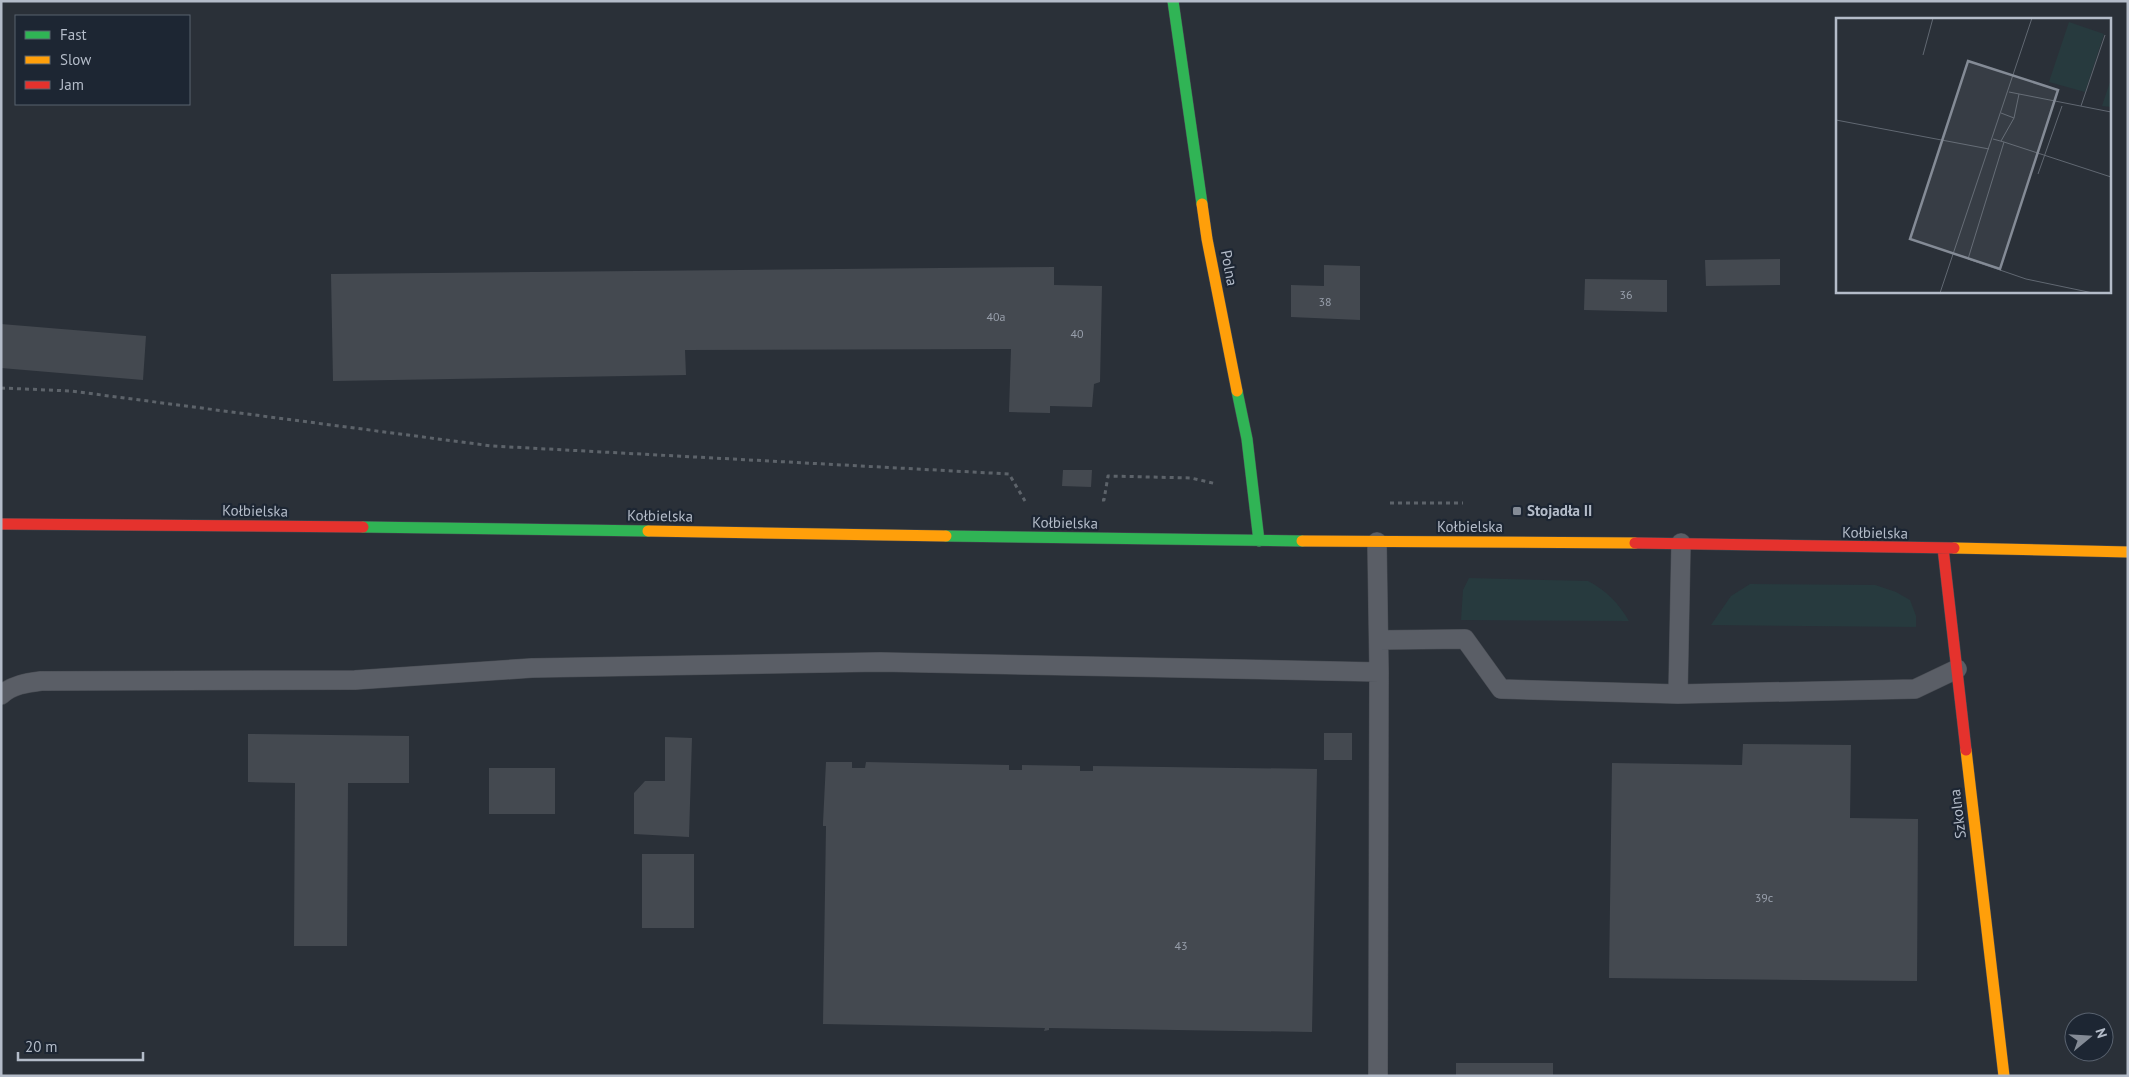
<svg xmlns="http://www.w3.org/2000/svg" width="2129" height="1077" font-family="'PT Sans',sans-serif">
<rect width="100%" height="100%" fill="#2a3038"/>
<path fill="#273a3e" d="M 1469,578 L 1588,581 C 1607,591 1618,603 1629,621 L 1461,620 L 1463,590 Z
M 1750,584 L 1875,585 L 1896,592 L 1910,600 L 1916,616 L 1916,627 L 1711,625 L 1731,596 Z"/>
<path fill="#444950" d="M 1780,259 L 1780,285 L 1706,286 L 1705,260 Z
M 1324,265 L 1360,266 L 1360,320 L 1291,317 L 1291,285 L 1324,286 Z
M 1054,267 L 1054,285 L 1102,286 L 1100,382 L 1094,384 L 1092,407 L 1050,406 L 1050,413 L 1009,412 L 1011,349 L 685,350 L 686,375 L 333,381 L 331,274 Z
M 1585,279 L 1667,280 L 1667,312 L 1584,310 Z
M 1,324 L 146,336 L 143,380 L 1,368 Z
M 1063,470 L 1092,470 L 1091,487 L 1062,486 Z
M 1324,733 L 1352,733 L 1352,760 L 1324,760 Z
M 248,734 L 409,736 L 409,783 L 348,783 L 347,946 L 294,946 L 295,783 L 248,782 Z
M 665,737 L 692,738 L 689,837 L 634,834 L 634,793 L 645,781 L 665,781 Z
M 1743,744 L 1851,745 L 1850,818 L 1918,819 L 1917,981 L 1609,978 L 1612,763 L 1742,765 Z
M 826,762 L 852,762 L 852,768 L 865,768 L 866,762 L 1009,765 L 1009,770 L 1022,770 L 1022,765 L 1080,766 L 1080,771 L 1093,771 L 1093,766 L 1317,769 L 1312,1032 L 1049,1028 L 1049,1030 L 1044,1031 L 1045,1028 L 823,1024 L 826,826 L 823,826 L 823,823 Z
M 489,768 L 555,768 L 555,814 L 489,814 Z
M 642,854 L 694,854 L 694,928 L 642,928 Z
M 1456,1063 L 1553,1063 L 1553,1076 L 1456,1076 Z"/>
<g fill="none" stroke-linecap="round" stroke-linejoin="round">
<g stroke="#484c53" stroke-width="20">
<path id="lane" d="M 1681,543 L 1678,694 L 1915,689 L 1957,669
M 1379,640 L 1465,639 L 1501,689 L 1678,694
M 1,695 C 12,685 26,683 41,681 L 355,680 L 532,668 L 880,662 L 1379,672 L 1377,542
M 1378,1076 L 1379,672"/>
</g>
<g stroke="#484c53" stroke-width="12">
<path id="fast" d="M 1173,1 L 1202,204
M 1237,391 L 1247,439 L 1259,541
M 363,527 L 648,531
M 946,536 L 1302,541"/>
</g>
<g stroke="#484c53" stroke-width="12">
<path id="slow" d="M 1202,204 L 1207,239 L 1237,391
M 648,531 L 946,536
M 1302,541 L 1635,543
M 1954,548 L 2128,552
M 1966,750 L 2004,1076"/>
</g>
<g stroke="#484c53" stroke-width="12">
<path id="jam" d="M 1,524 L 363,527
M 1635,543 L 1954,548
M 1943,548 L 1966,750"/>
</g>
<path stroke="#5d636a" stroke-width="3" stroke-dasharray="4 4" stroke-linecap="butt" d="M 1,388 L 71,391 L 492,446 L 1009,474 L 1025,501
M 1102,500 L 1104,500 L 1108,476 L 1191,478 L 1217,484
M 1390,503 L 1463,503"/>
<use href="#lane" stroke="#5a5e66" stroke-width="19"/>
<use href="#fast" stroke="#30b455" stroke-width="11"/>
<use href="#slow" stroke="#ff9f0a" stroke-width="11"/>
<use href="#jam" stroke="#e5322d" stroke-width="11"/>
</g>
<rect fill="#848b96" stroke="#1d2633" stroke-width="2" x="1512" y="506" width="10" height="10" rx="2.5"/>
<g text-anchor="middle" stroke-width="4.5" stroke-linejoin="round" paint-order="stroke">
<g font-size="12" fill="#989fab">
<text x="1626" y="299">36</text>
<text x="1325" y="306">38</text>
<text x="996" y="321">40a</text>
<text x="1077" y="338">40</text>
<text x="1764" y="902">39c</text>
<text x="1181" y="950">43</text>
</g>
<g font-size="15" fill="#b4bcc9" stroke="#1d2633">
<text transform="translate(1229 268) rotate(79)" y="5">Polna</text>
<text transform="translate(255 511) rotate(1)" y="5">Kołbielska</text>
<text transform="translate(660 516) rotate(1)" y="5">Kołbielska</text>
<text transform="translate(1065 523) rotate(1)" y="5">Kołbielska</text>
<text x="1470" y="532">Kołbielska</text>
<text transform="translate(1875 533) rotate(1)" y="5">Kołbielska</text>
<text transform="translate(1958 814) rotate(-97)" y="5">Szkolna</text>
</g>
<g font-size="15" font-weight="bold" fill="#b4bcc9" stroke="#1d2633" text-anchor="start">
<text x="1527" y="516">Stojadła II</text>
</g>
</g>
<g transform="translate(1836 18)">
<rect width="275" height="275" fill="#2a3038"/>
<path d="M 233,4 L 268,16 L 249,74 L 213,64 ZM 275,61 L 275,89 L 266,88 Z" fill="#273a3e"/>
<path fill="none" stroke="#616872" stroke-width="1" d="M 87,37 L 97,0M 173,74 L 275,94M 245,88 L 269,17M 165,95 L 178,100 L 183,76M 0,102 L 153,131M 157,121 L 168,124 L 132,241 L 190,261 L 257,275M 165,123 L 178,100M 168,124 L 275,159M 202,156 L 226,88M 104,275 L 196,0"/>
<path fill="#848b96" fill-opacity="0.15" stroke="#848b96" stroke-width="2.5" d="M 132,43 L 222,72 L 164,251 L 74,221 Z"/>
<rect width="275" height="275" fill="none" stroke="#b4bcc9" stroke-width="2.5"/>
</g>
<rect width="2129" height="1077" fill="none" stroke="#b4bcc9" stroke-width="5"/>
<rect x="15" y="15" width="175" height="90" fill="#1d2633" stroke="#59626f"/>
<rect x="25" y="31" width="25" height="8" fill="#30b455" stroke="#59626f"/>
<text x="60" y="40" font-size="15" fill="#b4bcc9">Fast</text>
<rect x="25" y="56" width="25" height="8" fill="#ff9f0a" stroke="#59626f"/>
<text x="60" y="65" font-size="15" fill="#b4bcc9">Slow</text>
<rect x="25" y="81" width="25" height="8" fill="#e5322d" stroke="#59626f"/>
<text x="60" y="90" font-size="15" fill="#b4bcc9">Jam</text>
<g transform="translate(2089 1037) rotate(72)"><circle r="24" fill="#1d2633" stroke="#59626f"/>
<path d="M0-4L9 19L0 12L-9 19Z" fill="#848b96"/>
<text y="-8" font-size="14" font-weight="bold" text-anchor="middle" fill="#b4bcc9">N</text>
</g>
<path d="M18 1052v8h125v-8" fill="none" stroke="#b4bcc9" stroke-width="2.5"/>
<text x="25" y="1052" font-size="15" fill="#b4bcc9" stroke="#1d2633" stroke-width="4" paint-order="stroke">20 m</text>
</svg>
